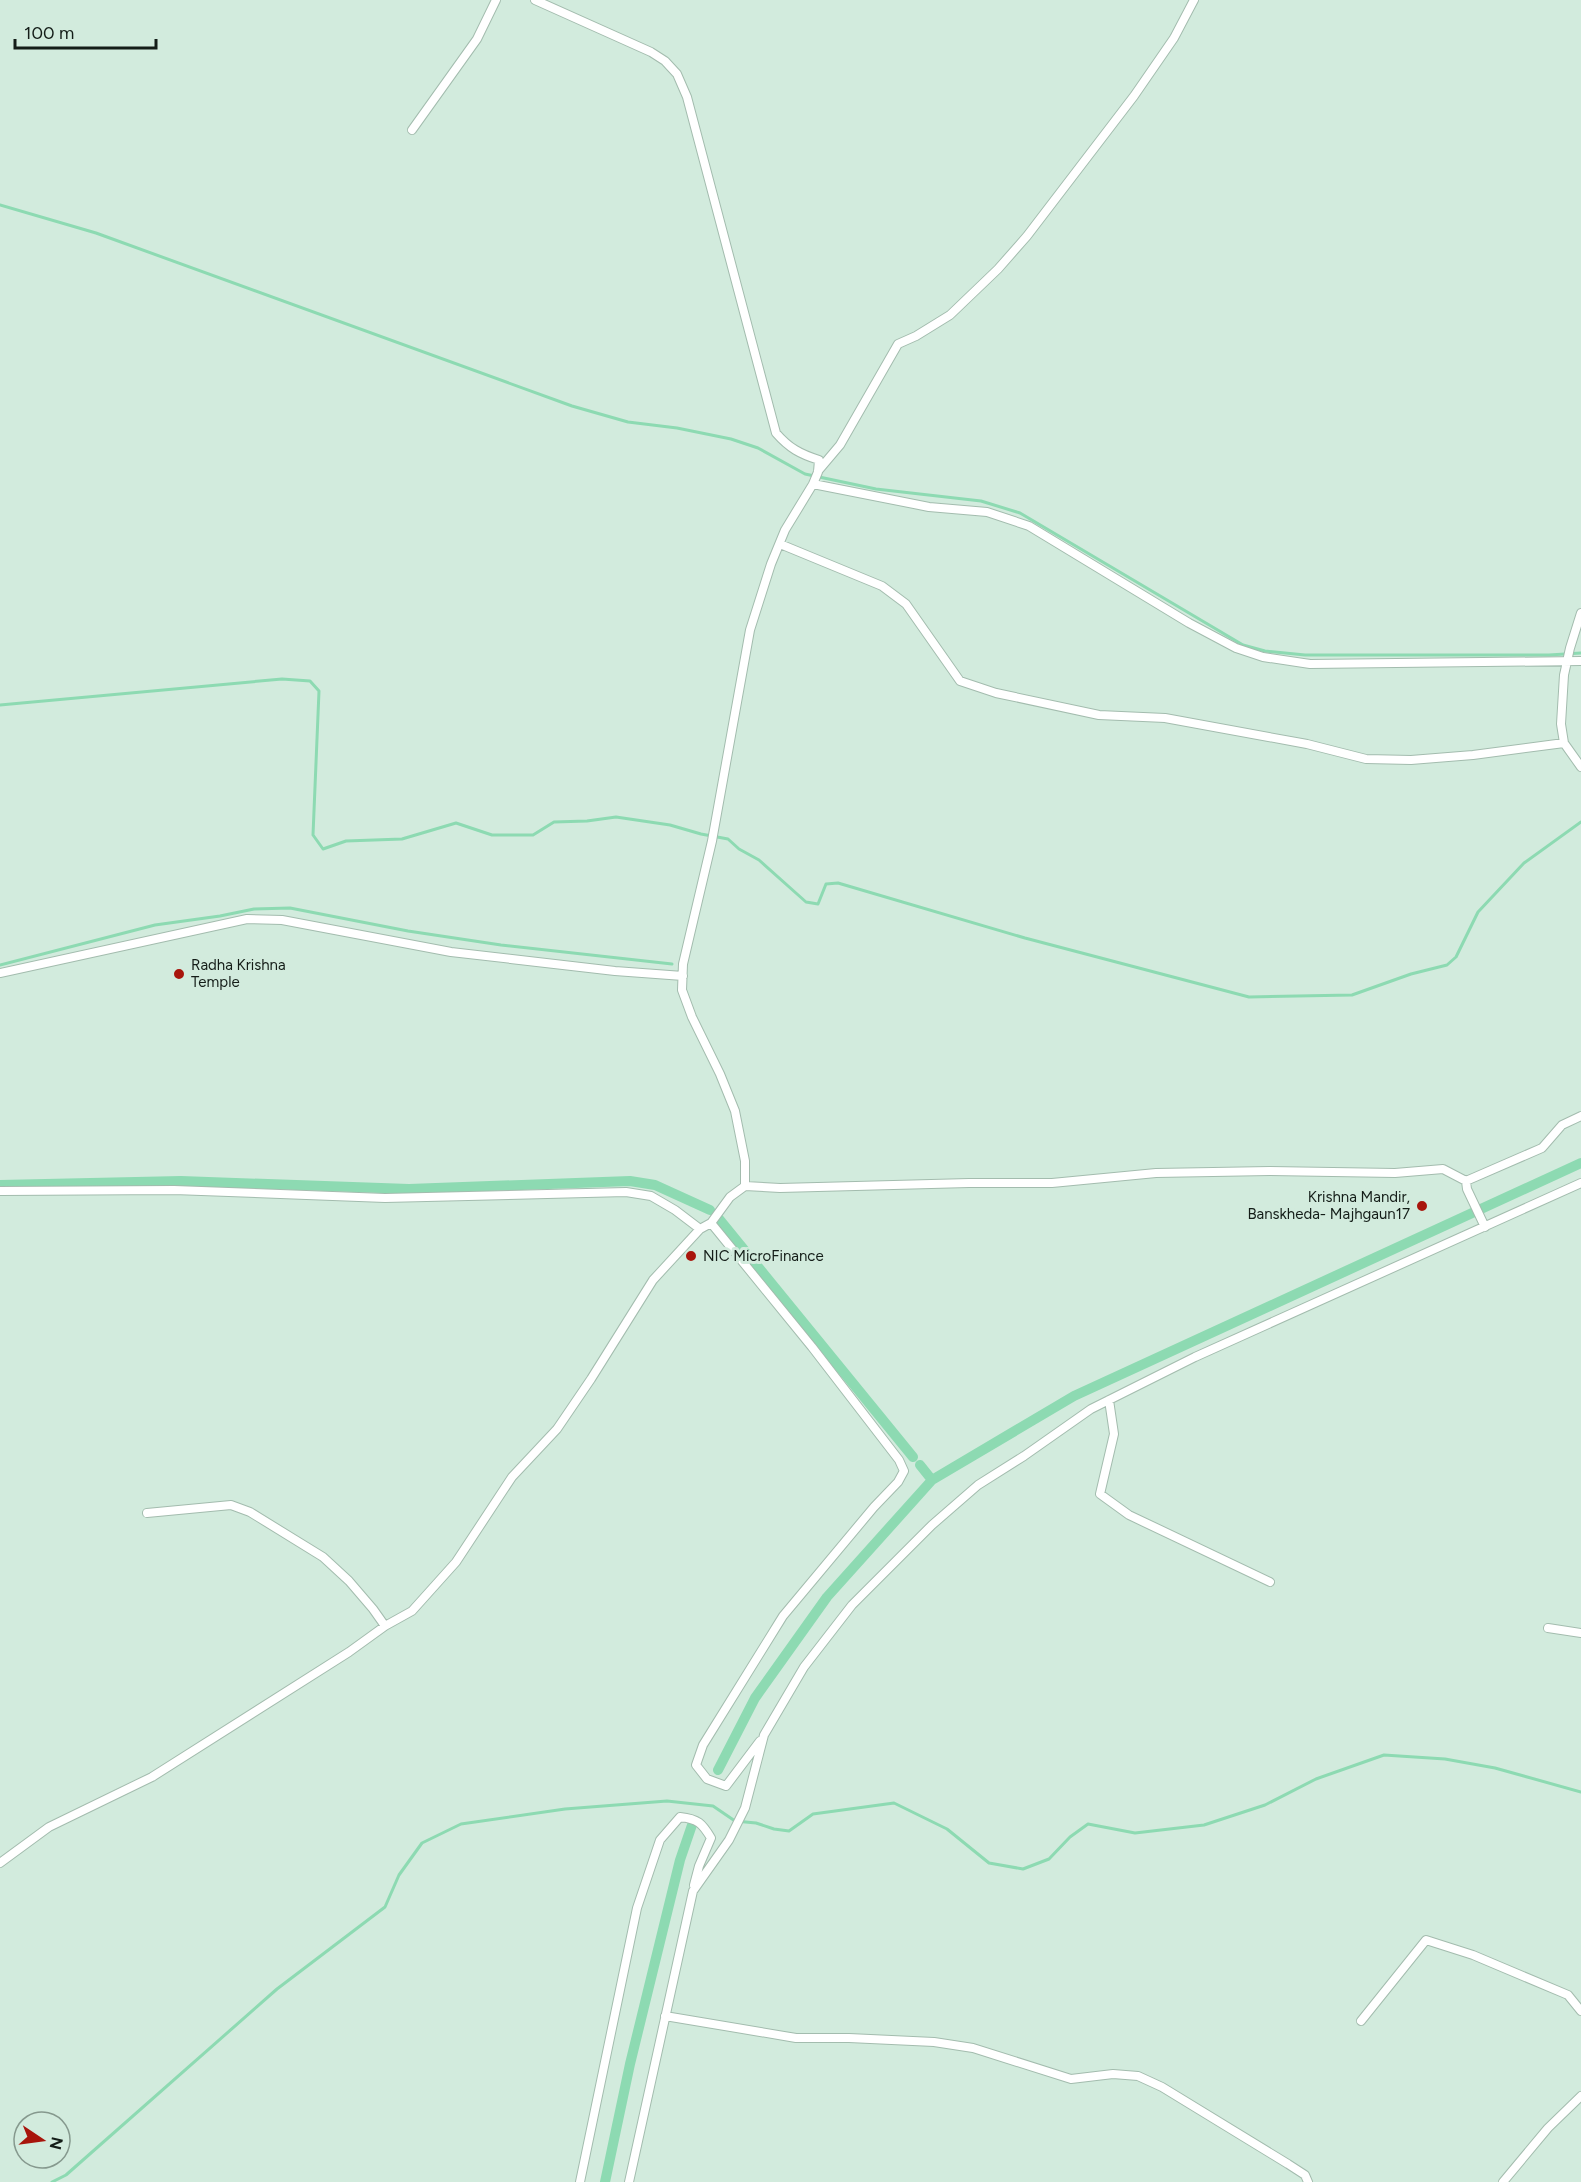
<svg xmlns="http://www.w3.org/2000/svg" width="1581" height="2182" font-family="Figtree,sans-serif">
<rect width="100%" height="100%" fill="#d2ebdd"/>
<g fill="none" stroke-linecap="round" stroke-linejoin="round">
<path stroke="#8ddab2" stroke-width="3" d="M 0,205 L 96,233 L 572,406 L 628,422 L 677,428 L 731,439 L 758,448 L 805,474 L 876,489 L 981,501 L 1020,513 L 1243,645 L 1265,651 L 1305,655 L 1549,655 L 1581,653
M 0,705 L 282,679 L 310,681 L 319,691 L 313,835 L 323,849 L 346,841 L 402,839 L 456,823 L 492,835 L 533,835 L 554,822 L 587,821 L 616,817 L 670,825 L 701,834 L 728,839 L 739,849 L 759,860 L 806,902 L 818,904 L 826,884 L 838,883 L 1025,938 L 1249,997 L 1352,995 L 1411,974 L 1447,965 L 1456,957 L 1478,912 L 1524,863 L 1581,822
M 0,965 L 155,925 L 220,916 L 254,909 L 290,908 L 408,931 L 501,945 L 672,964
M 52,2182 L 66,2175 L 277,1989 L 385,1907 L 399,1875 L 422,1843 L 461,1824 L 565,1809 L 667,1801 L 713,1806 L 735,1821 L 756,1823 L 774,1829 L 789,1831 L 813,1814 L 894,1803 L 947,1829 L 989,1863 L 1023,1869 L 1049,1859 L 1070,1837 L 1088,1824 L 1135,1833 L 1204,1825 L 1265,1805 L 1316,1779 L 1384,1755 L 1445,1759 L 1495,1768 L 1581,1792"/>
<path stroke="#8ddab2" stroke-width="10" d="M 0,1185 L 181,1181 L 409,1189 L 630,1181 L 655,1185 L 710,1210
M 719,1219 L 913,1457
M 920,1465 L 932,1480
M 718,1770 L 755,1698 L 827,1597 L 932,1480 L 1074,1396 L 1581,1163
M 605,2182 L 630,2064 L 680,1860 L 692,1825"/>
<g stroke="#a3bcae" stroke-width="10">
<path id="street" d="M 412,130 L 477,39 L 496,0
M 818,471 L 840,445 L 898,344 L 916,336 L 950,315 L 998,269 L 1027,236 L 1134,96 L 1174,38 L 1194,0
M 813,484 L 929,507 L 987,512 L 1029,526 L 1189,623 L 1236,648 L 1263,657 L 1310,664 L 1581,661
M 780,544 L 882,586 L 906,604 L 960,681 L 996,693 L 1099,715 L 1165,718 L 1307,744 L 1366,759 L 1411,760 L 1473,755 L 1564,743
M 1581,613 L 1570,648 L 1564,675 L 1561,724 L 1564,743 L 1581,767
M 0,973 L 247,919 L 282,920 L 451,952 L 615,971 L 683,976
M 1466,1181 L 1542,1148 L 1562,1125 L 1581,1116
M 745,1186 L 780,1188 L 969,1183 L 1052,1183 L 1156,1173 L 1270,1171 L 1395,1173 L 1443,1169 L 1466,1181 L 1467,1189 L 1485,1227
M 0,1191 L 174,1190 L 385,1198 L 626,1192 L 651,1196 L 675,1210 L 700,1229 L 711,1223 L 730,1197 L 745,1186 L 745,1161 L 735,1111 L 720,1074 L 692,1017 L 682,990 L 683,964 L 712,841 L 750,630 L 771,564 L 785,530 L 813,484 L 818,472 L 819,460 C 800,454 789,448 776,433 L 687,97 L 677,74 L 665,61 L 651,52 L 535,0
M 711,1223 L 812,1347 L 899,1460 L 904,1471 L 898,1482 L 874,1507 L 783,1616 L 703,1745 L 696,1765 L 707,1779 L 726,1786 L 760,1741
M 1109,1400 L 1114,1434 L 1100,1494 L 1129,1515 L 1270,1582
M 147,1513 L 231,1505 L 250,1512 L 323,1557 L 349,1581 L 373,1609 L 385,1626
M 1548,1628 L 1581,1633
M 0,1863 L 49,1827 L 152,1777 L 349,1652 L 385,1626 L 412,1611 L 456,1562 L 512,1477 L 557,1429 L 591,1379 L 653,1280 L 700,1229
M 665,2016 L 796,2038 L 849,2038 L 934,2042 L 973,2048 L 1071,2079 L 1113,2074 L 1138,2076 L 1162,2087 L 1288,2164 L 1305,2175 L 1308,2182
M 1361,2021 L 1426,1940 L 1473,1955 L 1568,1995 L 1581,2011
M 580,2182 L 637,1908 L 660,1840 L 680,1817 C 698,1819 702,1823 711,1838 L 699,1866 L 694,1885
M 629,2182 L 693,1891 L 729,1840 L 745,1808 L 764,1735 L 804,1667 L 852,1605 L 932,1525 L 978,1485 L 1024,1456 L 1091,1409 L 1195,1357 L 1581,1183
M 1503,2182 L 1548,2128 L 1581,2096"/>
</g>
<use href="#street" stroke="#fff" stroke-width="8"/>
</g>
<g fill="#a8150c" stroke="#d2ebdd" stroke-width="2">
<circle cx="179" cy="974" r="6"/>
<circle cx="1422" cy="1206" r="6"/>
<circle cx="691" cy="1256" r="6"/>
</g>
<g text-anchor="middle" stroke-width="6" stroke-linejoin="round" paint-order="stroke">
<g font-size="15" fill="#141d18" stroke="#d2ebdd" text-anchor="start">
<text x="191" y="970">Radha Krishna<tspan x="191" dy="17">Temple</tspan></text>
<text x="1410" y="1202" text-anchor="end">Krishna Mandir,<tspan x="1410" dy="17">Banskheda- Majhgaun17</tspan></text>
<text x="703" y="1261">NIC MicroFinance</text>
</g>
</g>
<g transform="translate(42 2140) rotate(103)"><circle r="28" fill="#d2ebdd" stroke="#86998e" stroke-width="1.5"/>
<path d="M0-4.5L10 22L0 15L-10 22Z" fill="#a8150c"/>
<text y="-9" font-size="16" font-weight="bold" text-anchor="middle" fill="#141d18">N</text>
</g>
<path d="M15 39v9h141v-9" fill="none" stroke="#141d18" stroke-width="3"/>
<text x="24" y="39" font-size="18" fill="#141d18" stroke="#d2ebdd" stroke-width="4.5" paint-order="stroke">100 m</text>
</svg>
